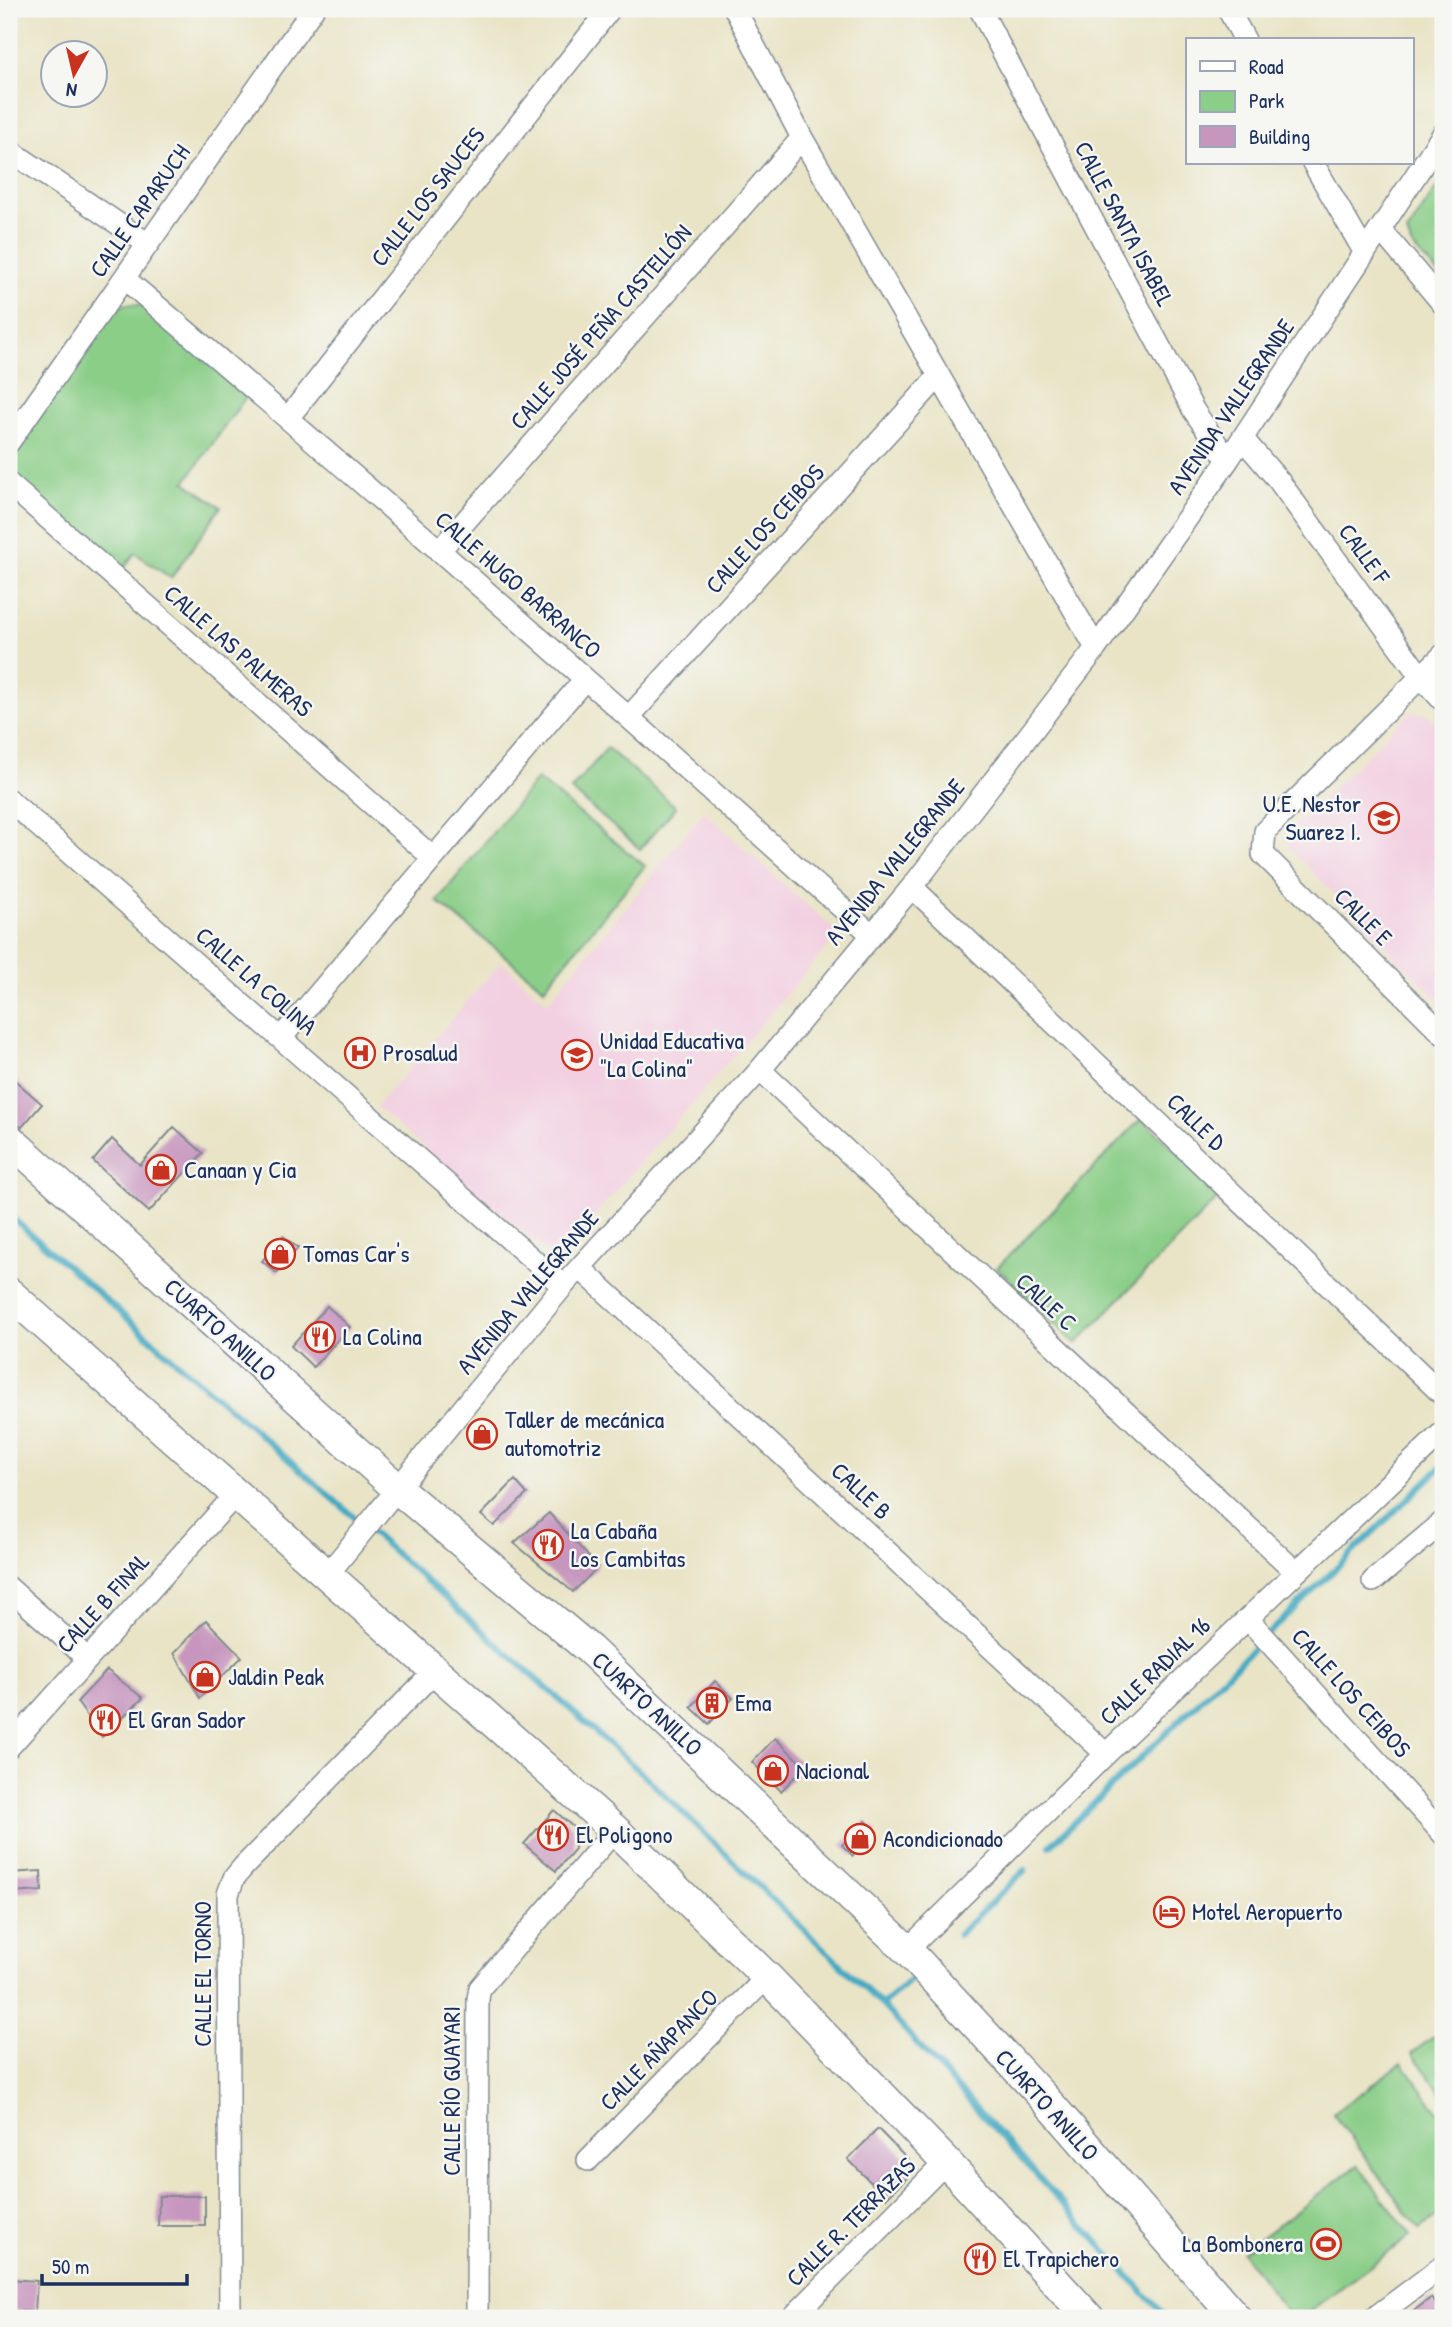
<svg xmlns="http://www.w3.org/2000/svg" width="1452" height="2327" font-family="'Patrick Hand',sans-serif">
<rect width="100%" height="100%" fill="#f6f6f2"/>
<filter id="ink" filterUnits="userSpaceOnUse"><feTurbulence type="fractalNoise" baseFrequency=".0143" numOctaves="2"/><feDisplacementMap in="SourceGraphic" scale="14" xChannelSelector="R" yChannelSelector="G"/><feConvolveMatrix kernelMatrix="1 2 1 2 8 2 1 2 1" color-interpolation-filters="sRGB"/></filter>
<filter id="wash" filterUnits="userSpaceOnUse"><feTurbulence type="fractalNoise" baseFrequency=".00686" numOctaves="4" result="noise"/><feDisplacementMap in="SourceGraphic" scale="28" xChannelSelector="R" yChannelSelector="G"/><feGaussianBlur stdDeviation="1.57" result="paint"/><feColorMatrix in="noise" values="0 0 0 0 0 0 0 0 0 0 0 0 0 0 0 0 0 1.4 0 .05"/><feComposite in="paint" operator="in"/></filter>
<g filter="url(#wash)">
<rect width="100%" height="100%" fill="#e9e4c6"/>
<path fill="#f2cfe1" d="M 1409,713 L 1426,713 L 1443,731 L 1443,1005 L 1289,848 L 1288,833 Z
M 704,812 L 839,934 L 556,1260 L 376,1107 L 501,962 L 547,1003 Z"/>
<path fill="#8bce88" stroke="#537e73" stroke-width="2" d="M 1443,178 L 1443,279 L 1412,246 L 1407,233 Z
M 126,304 L 141,305 L 248,394 L 185,482 L 221,507 L 171,578 L 135,553 L 122,571 L 14,475 L 10,464 L 15,449 L 116,309 Z
M 607,748 L 676,807 L 640,849 L 571,790 Z
M 537,779 L 645,866 L 544,988 L 437,901 Z
M 1142,1118 L 1221,1195 L 1076,1344 L 997,1268 Z
M 1443,2030 L 1443,2095 L 1412,2053 Z
M 1402,2063 L 1443,2118 L 1443,2212 L 1419,2229 L 1333,2113 Z
M 1358,2165 L 1411,2236 L 1300,2318 L 1291,2318 L 1242,2252 Z"/>
<g fill="none" stroke-linecap="round" stroke-linejoin="round">
<path stroke="#42a9c2" stroke-width="6" d="M 9,1215 L 387,1546 L 644,1775 L 882,2005 L 1167,2318
M 1269,1633 L 1443,1465
M 1050,1846 L 1260,1642
M 958,1935 L 1025,1870
M 882,2005 L 911,1979"/>
</g>
<g id="blocks">
<path fill="#c796bf" d="M 9,1075 L 42,1104 L 22,1127 L 9,1119 Z
M 174,1127 L 203,1153 L 149,1212 L 93,1161 L 112,1139 L 140,1165 Z
M 283,1236 L 298,1248 L 277,1273 L 262,1261 Z
M 327,1306 L 350,1327 L 313,1367 L 291,1346 Z
M 515,1480 L 527,1494 L 494,1526 L 481,1515 Z
M 549,1513 L 598,1567 L 573,1592 L 514,1543 Z
M 206,1620 L 242,1657 L 200,1698 L 174,1653 Z
M 107,1670 L 143,1698 L 102,1737 L 77,1702 Z
M 715,1681 L 733,1698 L 709,1724 L 691,1707 Z
M 775,1738 L 805,1767 L 781,1791 L 752,1762 Z
M 554,1810 L 573,1827 L 575,1849 L 556,1871 L 524,1844 Z
M 866,1821 L 877,1832 L 853,1856 L 842,1845 Z
M 41,1871 L 42,1891 L 9,1893 L 9,1873 Z
M 878,2129 L 908,2160 L 912,2173 L 886,2198 L 848,2159 Z
M 159,2196 L 205,2196 L 205,2226 L 158,2226 Z
M 9,2279 L 37,2281 L 35,2312 L 9,2310 Z
M 1431,2298 L 1443,2313 L 1443,2318 L 1404,2318 Z"/>
</g>
</g>
<g filter="url(#ink)">
<use href="#blocks" fill-opacity="0" stroke="#828a92" stroke-width="2"/>
<g fill="none" stroke-linecap="round" stroke-linejoin="round">
<g stroke="#828a92" stroke-width="24">
<path id="minor" d="M 735,9 L 802,138 L 1096,648
M 980,9 L 1194,411 L 1228,460
M 1228,9 L 1245,40
M 9,150 L 148,244
M 1313,163 L 1365,253
M 1381,230 L 1443,304
M 125,279 C 377,493 625,713 871,934
M 288,418 L 610,9
M 1243,439 L 1279,481 L 1421,677 L 1443,701
M 9,442 L 313,9
M 9,484 L 432,857
M 439,551 L 802,138
M 1443,655 L 1265,831 L 1263,854 L 1443,1034
M 629,717 L 939,376
M 9,800 L 563,1286
M 912,887 L 1443,1395
M 281,1038 L 585,679
M 760,1070 L 1296,1572
M 580,1268 L 1106,1754
M 327,1575 L 563,1286 L 760,1070 L 912,887 L 1096,648 L 1228,460 L 1443,134
M 1373,1581 L 1443,1522
M 9,1588 L 88,1659
M 1248,1619 L 1443,1834
M 9,1747 L 236,1494
M 907,1950 L 1106,1754 L 1443,1432
M 588,2160 L 767,1977
M 230,2318 L 228,1894 L 234,1878 L 244,1866 L 436,1670
M 477,2318 L 478,1999 L 480,1988 L 615,1830
M 792,2318 L 946,2162
M 1374,2318 L 1443,2266"/>
</g>
<g stroke="#828a92" stroke-width="33">
<path id="highway" d="M 9,1139 L 398,1489 L 590,1650 L 907,1950 L 1055,2110 L 1236,2318
M 9,1293 L 615,1830 L 767,1977 L 946,2162 L 1089,2318"/>
</g>
<use href="#minor" stroke="#fff" stroke-width="21"/>
<use href="#highway" stroke="#fff" stroke-width="30"/>
</g>
</g>
<defs>
<g id="school-ring" transform="scale(1.575)"><circle r="9.5" fill="#f6f6f2" stroke="#c8321e" stroke-width="1.5"/><path d="M0-5L7-2L0 1L-7-2ZM-4 1L0 2.5L4 1V4Q0 6-4 4Z" fill="#c8321e"/></g>
<g id="hospital-ring" transform="scale(1.575)"><circle r="9.5" fill="#f6f6f2" stroke="#c8321e" stroke-width="1.5"/><path d="M-5-5h3v3.5h4V-5h3V5h-3V1.5h-4V5h-3Z" fill="#c8321e"/></g>
<g id="shop-ring" transform="scale(1.575)"><circle r="9.5" fill="#f6f6f2" stroke="#c8321e" stroke-width="1.5"/><path d="M-5-2.5h2.3a2.7 3.5 0 0 1 5.4 0H5L5.5 6h-11ZM-1.5-2.5h3a1.5 2.3 0 0 0-3 0Z" fill="#c8321e"/></g>
<g id="restaurant-ring" transform="scale(1.575)"><circle r="9.5" fill="#f6f6f2" stroke="#c8321e" stroke-width="1.5"/><path d="M-5-6h1v4h1v-4h1v4h1v-4h1v5L-1.5 .5V6h-2V.5L-5-1ZM5-6V6H3V1.5H1.5Q1.5-4 5-6Z" fill="#c8321e"/></g>
<g id="building-ring" transform="scale(1.575)"><circle r="9.5" fill="#f6f6f2" stroke="#c8321e" stroke-width="1.5"/><path d="M-4-6H4V6H1V3H-1V6H-4ZM-2.5-4.3h1.7v1.8h-1.7ZM.8-4.3h1.7v1.8H.8ZM-2.5-1h1.7V.8h-1.7ZM.8-1h1.7V.8H.8Z" fill="#c8321e"/></g>
<g id="hotel-ring" transform="scale(1.575)"><circle r="9.5" fill="#f6f6f2" stroke="#c8321e" stroke-width="1.5"/><path d="M-6-4.5h1.5V1H6V5H4.5V3h-9V5H-6ZM-4 0a1.8 1.8 0 1 1 3.6 0ZM.5 0V-2.5h3Q6-2.5 6 0Z" fill="#c8321e"/></g>
<g id="stadium-ring" transform="scale(1.575)"><circle r="9.5" fill="#f6f6f2" stroke="#c8321e" stroke-width="1.5"/><path d="M0-5a6.5 5 0 1 0 0 10a6.5 5 0 1 0 0-10ZM-3.5-1.8h7v3.6h-7Z" fill="#c8321e"/></g>
</defs>
<g fill-rule="evenodd">
<use href="#school-ring" x="1384" y="818"/>
<use href="#hospital-ring" x="360" y="1053"/>
<use href="#school-ring" x="577" y="1055"/>
<use href="#shop-ring" x="161" y="1170"/>
<use href="#shop-ring" x="280" y="1254"/>
<use href="#restaurant-ring" x="320" y="1337"/>
<use href="#shop-ring" x="482" y="1434"/>
<use href="#restaurant-ring" x="548" y="1545"/>
<use href="#shop-ring" x="205" y="1677"/>
<use href="#building-ring" x="712" y="1703"/>
<use href="#restaurant-ring" x="105" y="1720"/>
<use href="#shop-ring" x="773" y="1771"/>
<use href="#restaurant-ring" x="553" y="1835"/>
<use href="#shop-ring" x="860" y="1839"/>
<use href="#hotel-ring" x="1169" y="1912"/>
<use href="#stadium-ring" x="1326" y="2244"/>
<use href="#restaurant-ring" x="980" y="2259"/>
</g>
<g text-anchor="middle" stroke-width="5" stroke-linejoin="round" paint-order="stroke">
<g font-size="24" fill="#1b2f5e" stroke="#f6f6f2">
<text transform="translate(428 197) rotate(-52)" y="8">CALLE LOS SAUCES</text>
<text transform="translate(140 211) rotate(-55)" y="8">CALLE CAPARUCH</text>
<text transform="translate(1124 224) rotate(62)" y="8">CALLE SANTA ISABEL</text>
<text transform="translate(601 327) rotate(-49)" y="8">CALLE JOSÉ PEÑA CASTELLÓN</text>
<text transform="translate(1231 407) rotate(-56)" y="8">AVENIDA VALLEGRANDE</text>
<text transform="translate(765 529) rotate(-48)" y="8">CALLE LOS CEIBOS</text>
<text transform="translate(1364 554) rotate(54)" y="8">CALLE F</text>
<text transform="translate(518 585) rotate(41)" y="8">CALLE HUGO BARRANCO</text>
<text transform="translate(238 651) rotate(41)" y="8">CALLE LAS PALMERAS</text>
<text transform="translate(895 862) rotate(-51)" y="8">AVENIDA VALLEGRANDE</text>
<text transform="translate(1363 917) rotate(45)" y="8">CALLE E</text>
<text transform="translate(256 981) rotate(41)" y="8">CALLE LA COLINA</text>
<text transform="translate(1196 1122) rotate(44)" y="8">CALLE D</text>
<text transform="translate(528 1292) rotate(-50)" y="8">AVENIDA VALLEGRANDE</text>
<text transform="translate(1046 1302) rotate(43)" y="8">CALLE C</text>
<text transform="translate(220 1330) rotate(42)" y="8">CUARTO ANILLO</text>
<text transform="translate(861 1491) rotate(43)" y="8">CALLE B</text>
<text transform="translate(103 1603) rotate(-48)" y="8">CALLE B FINAL</text>
<text transform="translate(1155 1671) rotate(-44)" y="8">CALLE RADIAL 16</text>
<text transform="translate(1351 1693) rotate(48)" y="8">CALLE LOS CEIBOS</text>
<text transform="translate(647 1704) rotate(43)" y="8">CUARTO ANILLO</text>
<text transform="translate(203 1974) rotate(-90)" y="8">CALLE EL TORNO</text>
<text transform="translate(659 2050) rotate(-46)" y="8">CALLE AÑAPANCO</text>
<text transform="translate(452 2091) rotate(-90)" y="8">CALLE RÍO GUAYARI</text>
<text transform="translate(1047 2105) rotate(48)" y="8">CUARTO ANILLO</text>
<text transform="translate(851 2222) rotate(-45)" y="8">CALLE R. TERRAZAS</text>
</g>
<g font-size="24" fill="#1b2f5e" stroke="#f6f6f2" text-anchor="start">
<text x="1361" y="812" text-anchor="end">U.E. Nestor<tspan x="1361" dy="28">Suarez I.</tspan></text>
<text x="600" y="1049">Unidad Educativa<tspan x="600" dy="28">"La Colina"</tspan></text>
<text x="383" y="1061">Prosalud</text>
<text x="184" y="1178">Canaan y Cia</text>
<text x="303" y="1262">Tomas Car's</text>
<text x="343" y="1345">La Colina</text>
<text x="505" y="1428">Taller de mecánica<tspan x="505" dy="28">automotriz</tspan></text>
<text x="571" y="1539">La Cabaña<tspan x="571" dy="28">Los Cambitas</tspan></text>
<text x="228" y="1685">Jaldin Peak</text>
<text x="735" y="1711">Ema</text>
<text x="128" y="1728">El Gran Sador</text>
<text x="796" y="1779">Nacional</text>
<text x="576" y="1843">El Poligono</text>
<text x="883" y="1847">Acondicionado</text>
<text x="1192" y="1920">Motel Aeropuerto</text>
<text x="1303" y="2252" text-anchor="end">La Bombonera</text>
<text x="1003" y="2267">El Trapichero</text>
</g>
</g>
<rect width="1452" height="2327" fill="none" stroke="#f6f6f2" stroke-width="35"/>
<rect x="1186" y="38" width="228" height="126" fill="#f6f6f2" stroke="#9ea6b7" stroke-width="2"/>
<rect x="1200" y="61" width="35" height="10" fill="#ffffff" stroke="#9ea6b7" stroke-width="2"/>
<text x="1249" y="74" font-size="21" fill="#1b2f5e">Road</text>
<rect x="1200" y="91" width="35" height="21" fill="#8bce88" stroke="#9ea6b7" stroke-width="2"/>
<text x="1249" y="108" font-size="21" fill="#1b2f5e">Park</text>
<rect x="1200" y="126" width="35" height="21" fill="#c796bf" stroke="#9ea6b7" stroke-width="2"/>
<text x="1249" y="144" font-size="21" fill="#1b2f5e">Building</text>
<g transform="translate(74 74) rotate(188)"><circle r="33" fill="#f6f6f2" stroke="#9ea6b7" stroke-width="2"/>
<path d="M0-5L12 26L0 18L-12 26Z" fill="#c8321e"/>
<text y="-10" font-size="19" font-weight="bold" text-anchor="middle" fill="#1b2f5e">N</text>
</g>
<path d="M42 2274v10h145v-10" fill="none" stroke="#1b2f5e" stroke-width="3.5"/>
<text x="52" y="2274" font-size="21" fill="#1b2f5e" stroke="#f6f6f2" stroke-width="5" paint-order="stroke">50 m</text>
</svg>
